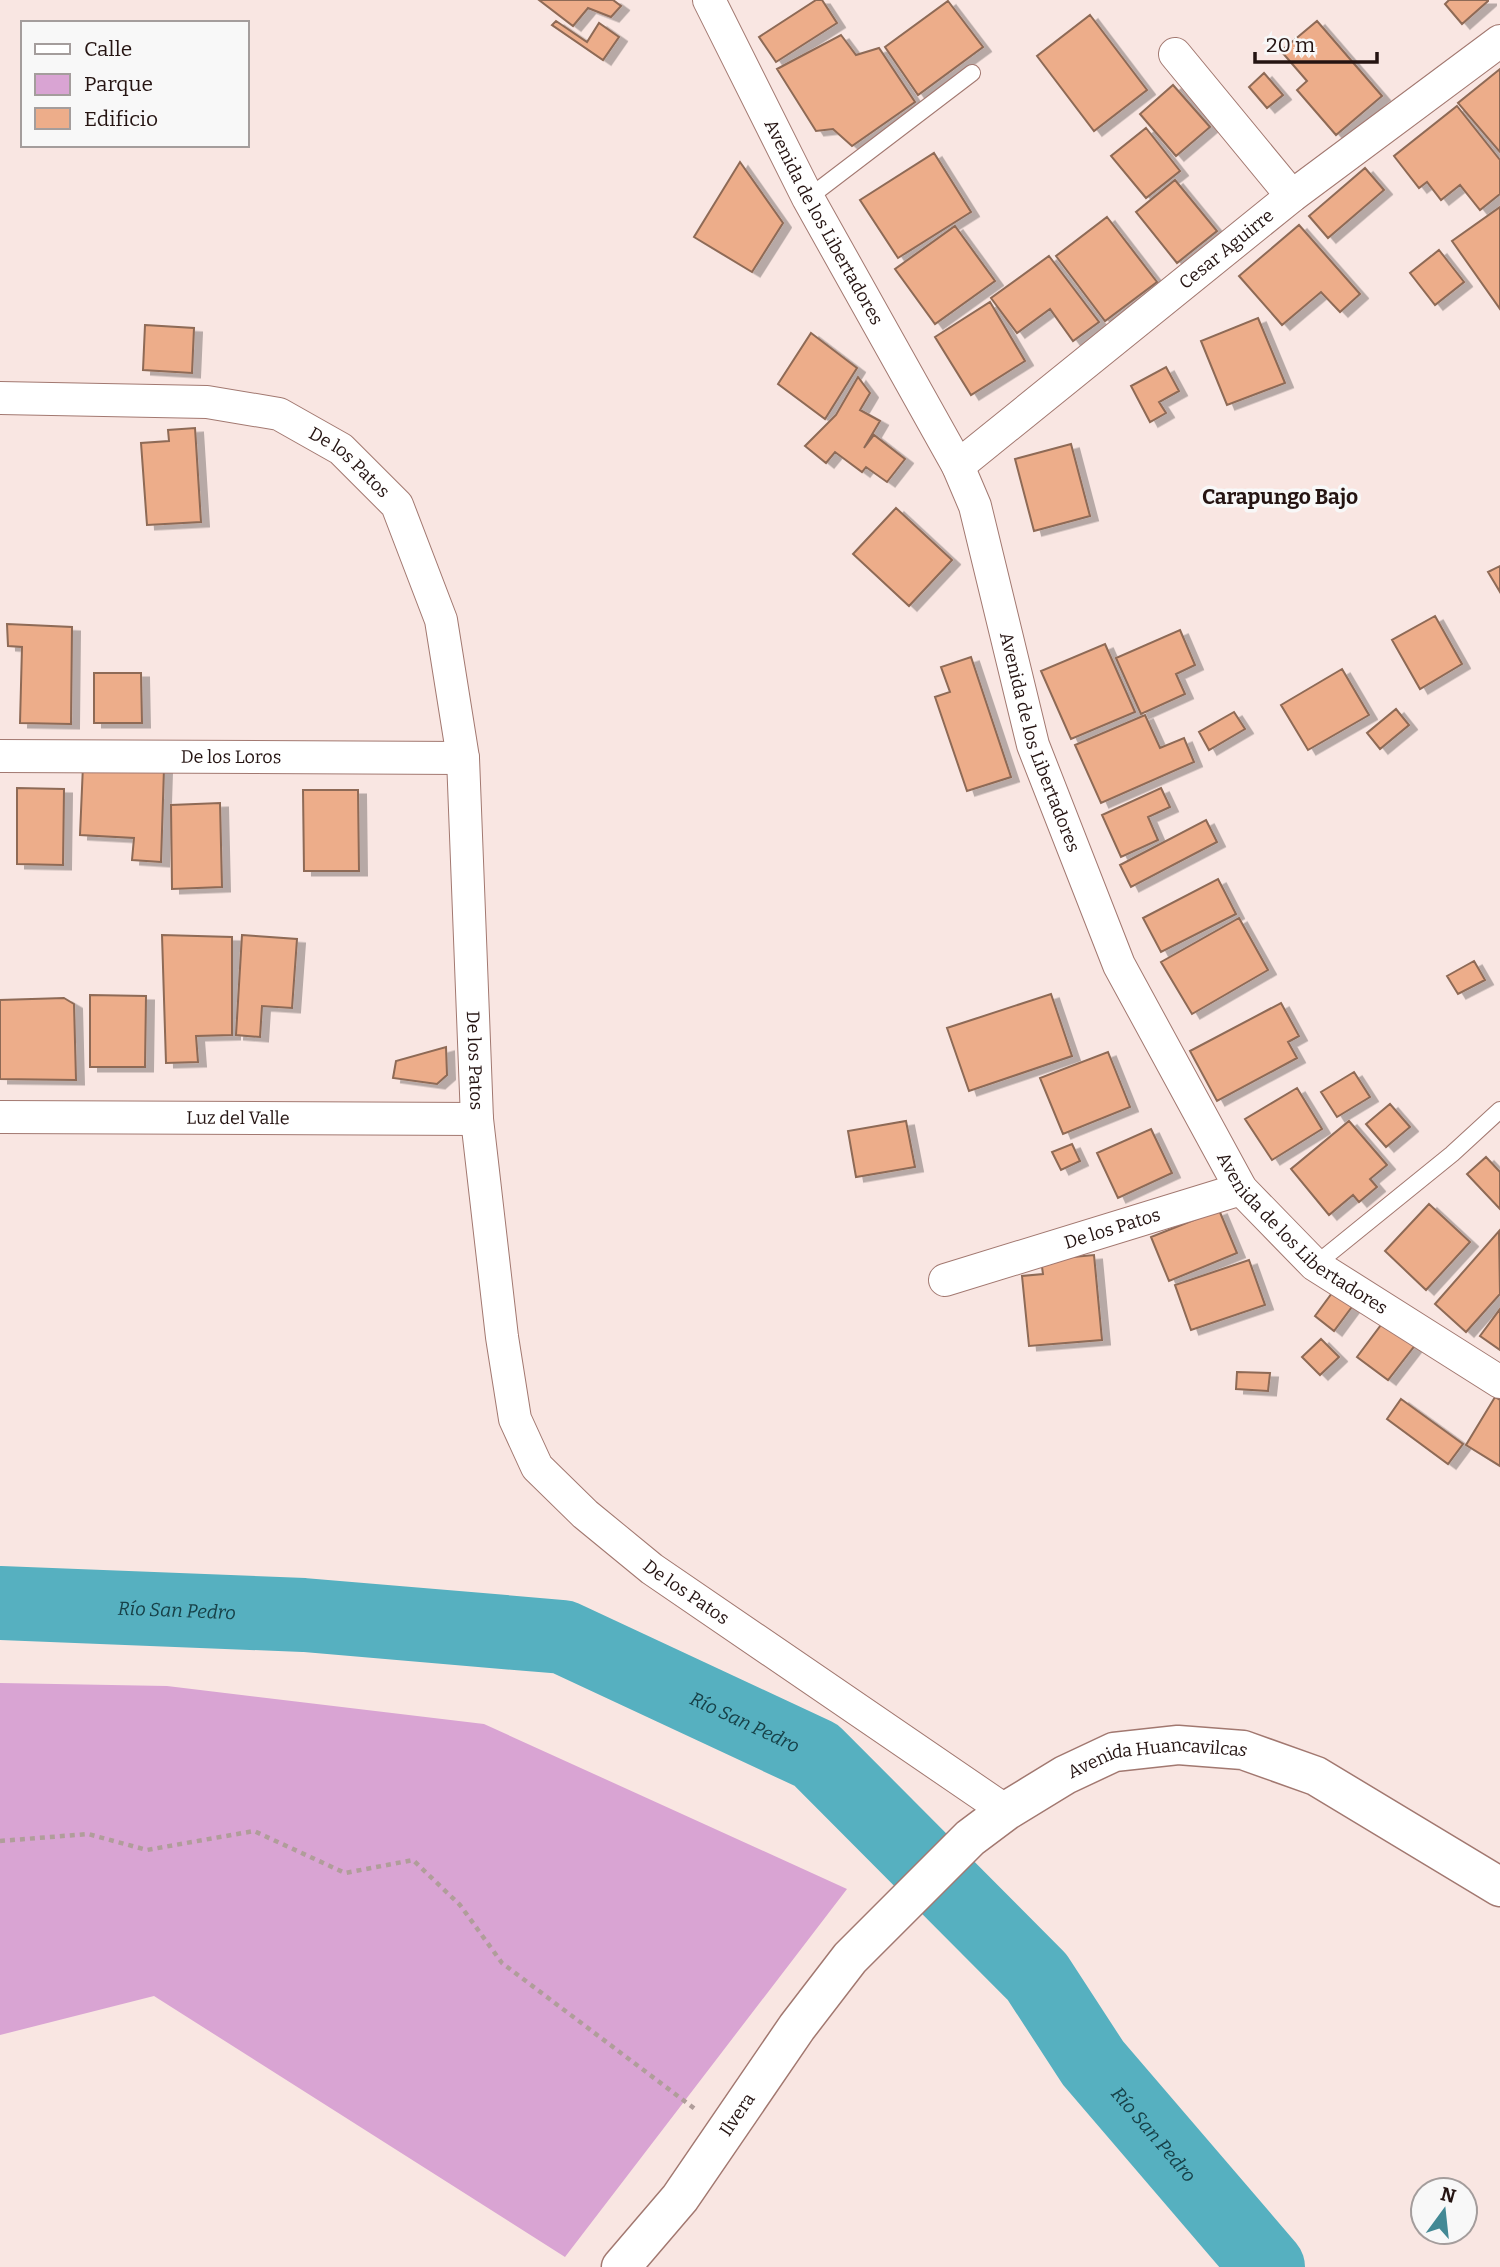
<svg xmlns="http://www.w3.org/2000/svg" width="1500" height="2267" font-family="Bitter,serif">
<defs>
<filter id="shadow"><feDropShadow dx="8" dy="4.5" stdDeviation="0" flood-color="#0004"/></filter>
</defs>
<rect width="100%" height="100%" fill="#f9e6e2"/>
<path fill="#d9a4d3" d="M 0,1683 L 167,1686 L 484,1724 L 847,1889 L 565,2257 L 154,1996 L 0,2035 Z"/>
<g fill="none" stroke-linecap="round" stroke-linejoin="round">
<path stroke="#56b0c0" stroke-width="74" id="s1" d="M 0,1603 L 304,1615 L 563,1637 L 816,1755 L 1037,1977 L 1093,2063 L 1268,2267"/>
</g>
<path fill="#edad8a" stroke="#8e6a56" stroke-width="2" filter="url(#shadow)" d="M 539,0 L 613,0 L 621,6 L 611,17 L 588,8 L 573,26 Z
M 816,0 L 822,0 L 837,23 L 776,62 L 759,37 Z
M 1449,0 L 1488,0 L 1488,1 L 1462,24 L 1445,4 Z
M 948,1 L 983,47 L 918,95 L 885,47 Z
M 1090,15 L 1147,90 L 1094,131 L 1037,56 Z
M 556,21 L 587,42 L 599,23 L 619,37 L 603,60 L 552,25 Z
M 1317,21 L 1382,96 L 1336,135 L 1297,90 L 1307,81 L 1281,51 Z
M 841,35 L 856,55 L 879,48 L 915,102 L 852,146 L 833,129 L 816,131 L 777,69 Z
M 1500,69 L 1500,152 L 1458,103 Z
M 1264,73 L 1283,95 L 1267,108 L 1249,87 Z
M 1173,85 L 1210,127 L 1176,156 L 1140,114 Z
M 1457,106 L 1500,160 L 1500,194 L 1480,210 L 1460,185 L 1441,200 L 1427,182 L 1419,188 L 1394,156 Z
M 1146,128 L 1180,171 L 1146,198 L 1111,156 Z
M 934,153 L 971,212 L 898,258 L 860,200 Z
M 740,162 L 783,223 L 752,272 L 694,237 Z
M 1365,168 L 1384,190 L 1328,238 L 1309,216 Z
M 1175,180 L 1217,231 L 1177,263 L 1136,212 Z
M 1500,207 L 1500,309 L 1452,241 Z
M 1107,217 L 1157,282 L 1105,321 L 1056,256 Z
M 1299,225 L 1360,294 L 1340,312 L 1321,292 L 1282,325 L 1239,276 Z
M 955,226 L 995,281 L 935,324 L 895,269 Z
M 1439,250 L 1464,282 L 1435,305 L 1410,273 Z
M 1049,256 L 1099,322 L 1073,341 L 1050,309 L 1017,333 L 991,298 Z
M 990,302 L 1025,361 L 971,395 L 935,337 Z
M 1258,318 L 1285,383 L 1227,405 L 1201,341 Z
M 145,325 L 194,328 L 192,373 L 143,370 Z
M 811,333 L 857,368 L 825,419 L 778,384 Z
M 1166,367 L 1179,391 L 1159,402 L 1166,413 L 1150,422 L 1131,386 Z
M 858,377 L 870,393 L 860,410 L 880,421 L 864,448 L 874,435 L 905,459 L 887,482 L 866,467 L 862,472 L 835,452 L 826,463 L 805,446 L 836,415 Z
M 195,428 L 201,522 L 147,525 L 141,443 L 169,441 L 168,430 Z
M 1071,444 L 1090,516 L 1034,531 L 1015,459 Z
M 896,508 L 952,560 L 909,606 L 853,554 Z
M 1500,566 L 1500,592 L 1488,572 Z
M 1435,616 L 1462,664 L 1420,689 L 1392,640 Z
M 7,624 L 72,627 L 71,724 L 20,723 L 22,647 L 8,646 Z
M 1180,630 L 1195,665 L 1176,674 L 1185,694 L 1141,714 L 1116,658 Z
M 1105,644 L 1135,712 L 1071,739 L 1041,671 Z
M 971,657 L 1011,777 L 967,791 L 935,697 L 950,692 L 941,667 Z
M 1342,669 L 1369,715 L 1308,750 L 1281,705 Z
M 94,673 L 141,673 L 142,723 L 94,723 Z
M 1396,709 L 1409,725 L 1380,749 L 1367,733 Z
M 1234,712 L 1245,729 L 1209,750 L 1199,732 Z
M 1145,715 L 1160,748 L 1184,738 L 1194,762 L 1101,803 L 1075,745 Z
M 83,765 L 164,768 L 161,862 L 132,860 L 134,838 L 80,835 Z
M 17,788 L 64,789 L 63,865 L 17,864 Z
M 1161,788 L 1170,807 L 1148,817 L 1158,840 L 1121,857 L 1102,815 Z
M 303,790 L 358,790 L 359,871 L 304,871 Z
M 220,803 L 222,887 L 172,889 L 171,805 Z
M 1206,820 L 1217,842 L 1131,887 L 1120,865 Z
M 1218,879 L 1236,914 L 1161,952 L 1143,918 Z
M 1239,918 L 1268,970 L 1192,1014 L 1161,962 Z
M 162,935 L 232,937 L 232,1035 L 196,1036 L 198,1062 L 166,1063 Z
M 242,935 L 297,939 L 292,1008 L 262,1006 L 260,1037 L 236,1035 Z
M 1474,961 L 1485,980 L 1458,994 L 1447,976 Z
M 1051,994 L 1072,1056 L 969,1091 L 947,1028 Z
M 90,995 L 146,996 L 145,1067 L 90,1067 Z
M 64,998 L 74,1004 L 76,1080 L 0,1079 L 0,1000 Z
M 1281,1003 L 1299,1036 L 1288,1042 L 1297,1058 L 1217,1101 L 1190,1051 Z
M 446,1047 L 447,1075 L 437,1084 L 393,1078 L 396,1061 Z
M 1108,1052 L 1130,1107 L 1063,1134 L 1040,1078 Z
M 1354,1072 L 1370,1097 L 1337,1117 L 1321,1092 Z
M 1297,1088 L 1322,1129 L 1272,1160 L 1245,1119 Z
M 1390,1104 L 1410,1127 L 1386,1147 L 1366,1124 Z
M 906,1121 L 915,1167 L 856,1177 L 848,1131 Z
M 1349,1121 L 1387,1165 L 1370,1179 L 1377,1187 L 1359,1202 L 1353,1195 L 1329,1215 L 1291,1169 Z
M 1151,1129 L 1172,1173 L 1118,1198 L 1097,1153 Z
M 1072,1144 L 1080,1161 L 1061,1170 L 1052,1152 Z
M 1486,1157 L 1500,1172 L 1500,1209 L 1467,1174 Z
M 1429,1204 L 1470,1242 L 1426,1290 L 1385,1251 Z
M 1219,1210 L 1237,1253 L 1169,1281 L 1151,1237 Z
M 1499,1231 L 1500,1294 L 1466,1332 L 1435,1304 Z
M 1094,1255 L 1102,1340 L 1029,1346 L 1022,1276 L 1043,1274 L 1041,1260 Z
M 1249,1260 L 1265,1305 L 1191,1330 L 1175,1285 Z
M 1335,1289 L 1354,1304 L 1334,1331 L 1315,1316 Z
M 1500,1309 L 1500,1350 L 1480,1336 Z
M 1384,1321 L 1416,1344 L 1388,1380 L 1357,1357 Z
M 1321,1339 L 1339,1357 L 1320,1375 L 1302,1357 Z
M 1237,1372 L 1270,1373 L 1268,1391 L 1236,1389 Z
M 1495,1397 L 1500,1400 L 1500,1466 L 1466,1445 Z
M 1401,1399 L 1463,1444 L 1448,1464 L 1387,1419 Z"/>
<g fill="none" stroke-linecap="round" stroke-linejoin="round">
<g stroke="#a27870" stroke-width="18">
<path id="lane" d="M 808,198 L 972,73
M 1315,1265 L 1452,1154 L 1500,1110"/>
</g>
<g stroke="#a27870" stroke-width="34">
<g id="street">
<path id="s2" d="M 709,0 L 808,198 L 958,466 L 975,506 L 1033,745 L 1119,965 L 1241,1189 L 1315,1265 L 1500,1382"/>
<path d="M 1175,54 L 1292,196"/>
<path id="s3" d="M 0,398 L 207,402 L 279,414 L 341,449 L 397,505 L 441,620 L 463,758 L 477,1119 L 502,1337 L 515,1419 L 537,1467 L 585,1514 L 652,1569 L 1006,1811"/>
<path id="s4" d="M 958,466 L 1292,196 L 1500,41"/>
<path id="s5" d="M 0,756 L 463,758"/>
<path id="s6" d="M 0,1117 L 477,1119"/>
<path id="s7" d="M 945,1280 L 1241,1189"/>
</g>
</g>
<g stroke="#a27870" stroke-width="41">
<g id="secondary">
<path id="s8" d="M 621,2267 L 680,2198 L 797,2027 L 850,1958 L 970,1838 L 1006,1811 L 1065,1775 L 1114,1752 L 1178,1745 L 1243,1750 L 1316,1776 L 1500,1887"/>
</g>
</g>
<path stroke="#b09d9a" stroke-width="4.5" stroke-dasharray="5 5" stroke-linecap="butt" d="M 0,1841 L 88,1834 L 147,1850 L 254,1831 L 345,1873 L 413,1860 L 460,1905 L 502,1963 L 695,2109"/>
<use href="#lane" stroke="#fff" stroke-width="16"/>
<use href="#street" stroke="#fff" stroke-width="32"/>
<use href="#secondary" stroke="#fff" stroke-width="38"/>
</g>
<g text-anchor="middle" stroke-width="7" stroke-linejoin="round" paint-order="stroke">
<g font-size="18" fill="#251412" stroke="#f8f8f8">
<text dy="6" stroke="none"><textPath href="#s2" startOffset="250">Avenida de los Libertadores</textPath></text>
<text dy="6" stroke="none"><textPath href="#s4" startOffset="345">Cesar Aguirre</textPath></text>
<text dy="6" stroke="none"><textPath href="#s3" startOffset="366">De los Patos</textPath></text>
<text dy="6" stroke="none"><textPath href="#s2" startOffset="817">Avenida de los Libertadores</textPath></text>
<text dy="6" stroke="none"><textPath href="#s5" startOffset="231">De los Loros</textPath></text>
<text dy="6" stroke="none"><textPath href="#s3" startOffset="996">De los Patos</textPath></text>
<text dy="6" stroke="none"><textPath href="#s6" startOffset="238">Luz del Valle</textPath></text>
<text dy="6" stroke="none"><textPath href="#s7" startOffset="175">De los Patos</textPath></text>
<text dy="6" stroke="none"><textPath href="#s2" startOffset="1384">Avenida de los Libertadores</textPath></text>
<text dy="6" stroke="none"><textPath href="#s3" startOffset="1605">De los Patos</textPath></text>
<text dy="6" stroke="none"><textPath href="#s8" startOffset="765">Avenida Huancavilcas</textPath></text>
<text dy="6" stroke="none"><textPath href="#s8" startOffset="192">Ilvera</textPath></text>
</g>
<g font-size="19" font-style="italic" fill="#174148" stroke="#f8f8f8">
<text dy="7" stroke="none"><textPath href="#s1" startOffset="177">Río San Pedro</textPath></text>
<text dy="7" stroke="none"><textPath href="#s1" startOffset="765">Río San Pedro</textPath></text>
<text dy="7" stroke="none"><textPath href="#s1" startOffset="1353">Río San Pedro</textPath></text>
</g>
<g font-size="21" font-weight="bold" fill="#251412" stroke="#f8f8f8">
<text x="1280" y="504">Carapungo Bajo</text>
</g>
</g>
<rect x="21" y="21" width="228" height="126" fill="#f8f8f8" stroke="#a49d9c" stroke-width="2"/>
<rect x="35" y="44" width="35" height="10" fill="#ffffff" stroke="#a49d9c" stroke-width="2"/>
<text x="84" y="56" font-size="21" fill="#251412">Calle</text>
<rect x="35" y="74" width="35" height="21" fill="#d9a4d3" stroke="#a49d9c" stroke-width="2"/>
<text x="84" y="91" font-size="21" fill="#251412">Parque</text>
<rect x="35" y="108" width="35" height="21" fill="#edad8a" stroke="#a49d9c" stroke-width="2"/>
<text x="84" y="126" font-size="21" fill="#251412">Edificio</text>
<g transform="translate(1444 2211) rotate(15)"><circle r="33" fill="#f8f8f8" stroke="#a49d9c" stroke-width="2"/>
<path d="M0-5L12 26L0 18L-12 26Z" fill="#438995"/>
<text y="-10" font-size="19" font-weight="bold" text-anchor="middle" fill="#251412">N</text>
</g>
<path d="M1255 52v10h122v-10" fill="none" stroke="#251412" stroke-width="3.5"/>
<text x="1266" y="52" font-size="21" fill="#251412" stroke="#f8f8f8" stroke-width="5" paint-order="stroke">20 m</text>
</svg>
